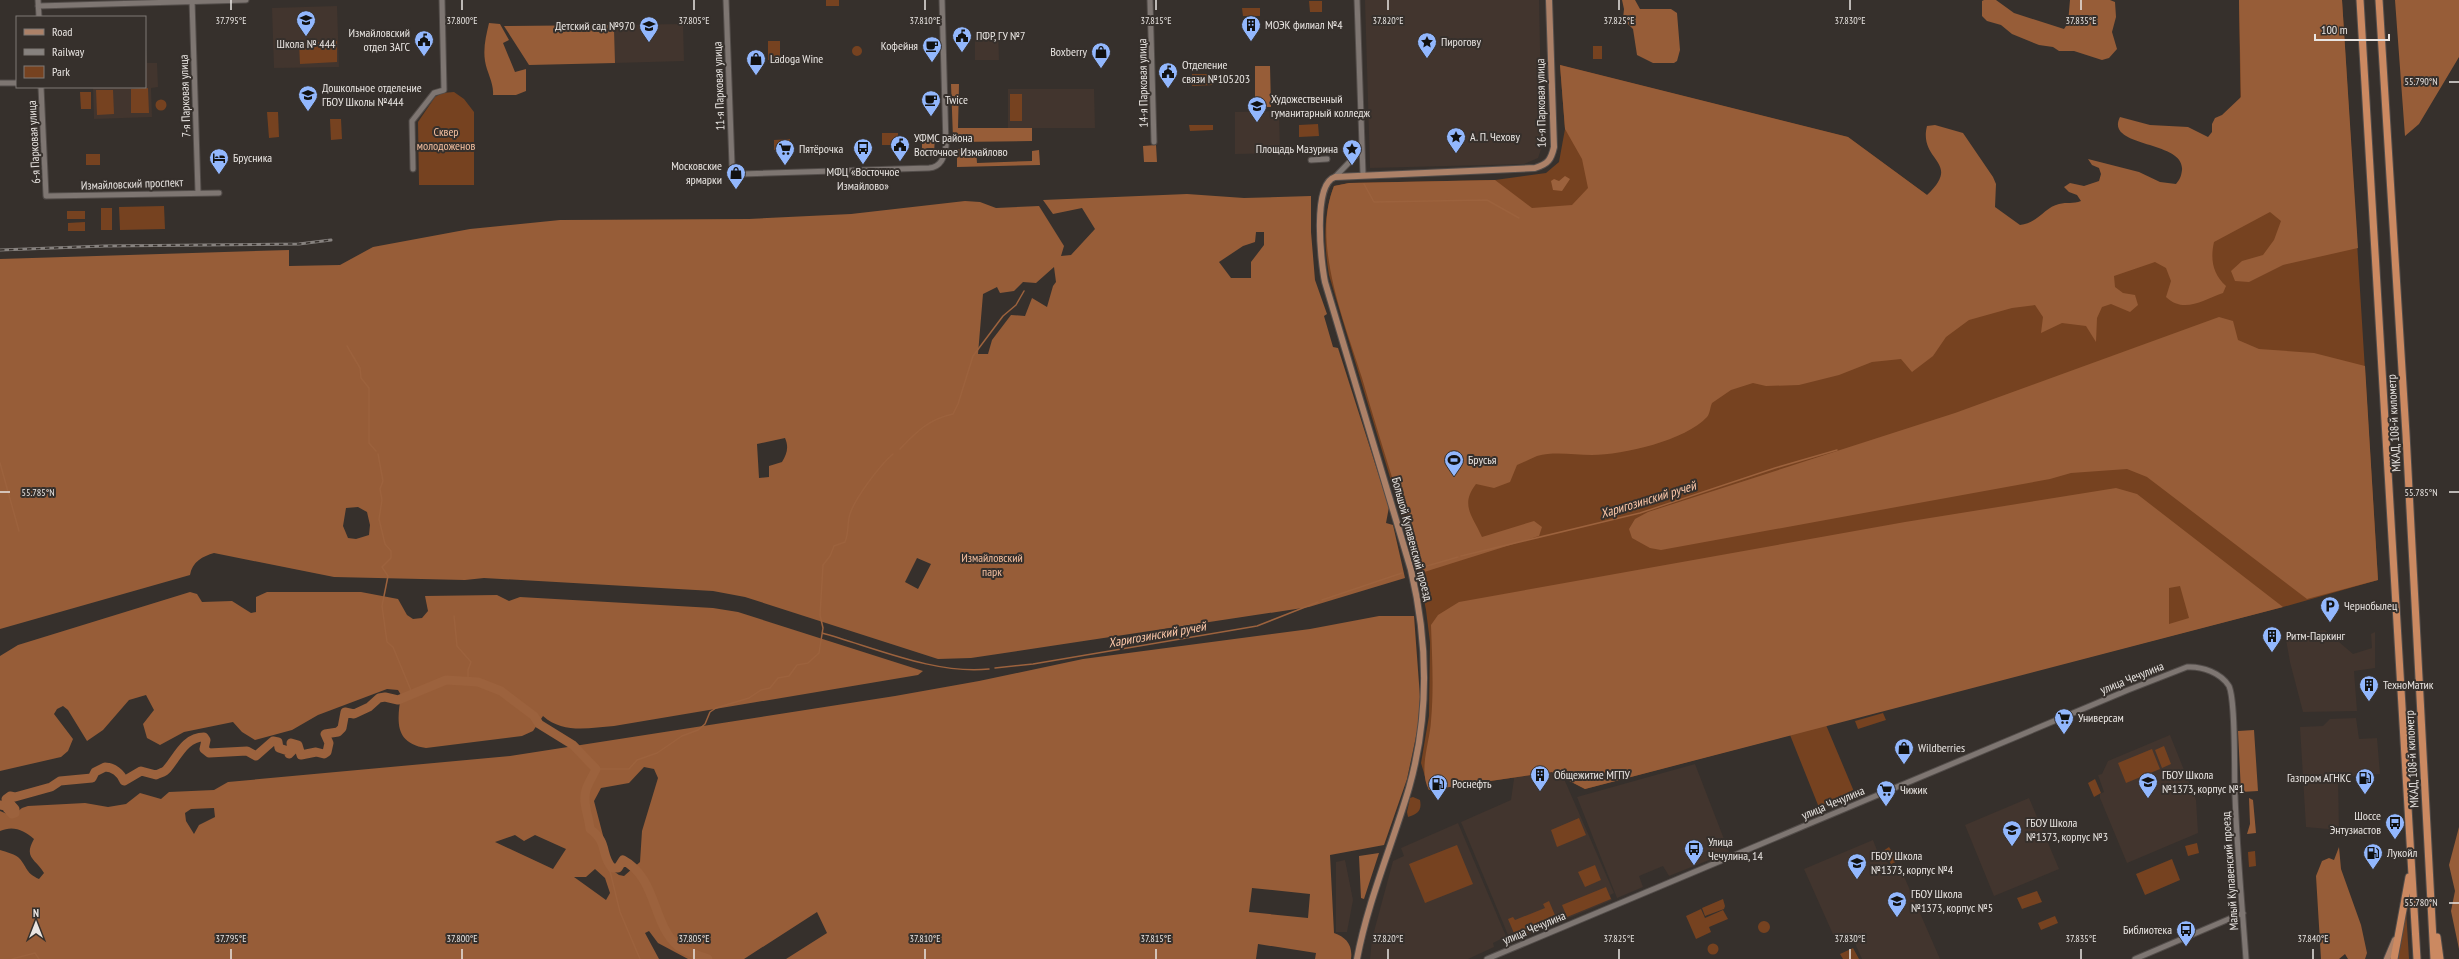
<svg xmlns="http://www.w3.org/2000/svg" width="2459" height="959" font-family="'PT Sans Narrow',sans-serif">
<rect width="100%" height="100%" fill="#36302c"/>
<path fill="#42352e" d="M 1365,0 L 1539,0 L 1542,146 L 1538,158 L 1524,164 L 1370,168 Z
M 337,6 L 339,67 L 274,68 L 272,8 Z
M 683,24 L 684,61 L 615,63 L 615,25 Z
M 998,30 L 999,60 L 975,60 L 975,31 Z
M 145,37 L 147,63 L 157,63 L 158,87 L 151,88 L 152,117 L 94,119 L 93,87 L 145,87 Z
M 1008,89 L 1094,89 L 1095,128 L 1008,128 Z
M 1279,111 L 1280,153 L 1235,154 L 1235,112 Z
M 2325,630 L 2353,654 L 2372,648 L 2371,634 L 2375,632 L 2375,668 L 2354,671 L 2357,711 L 2303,712 L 2290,662 L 2285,634 Z
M 2356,718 L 2359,739 L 2377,738 L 2380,774 L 2338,777 L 2339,830 L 2306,827 L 2300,727 L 2323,726 L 2330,719 Z
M 2170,735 L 2196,800 L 2198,833 L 2127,863 L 2100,798 L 2100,794 L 2104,792 L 2098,775 L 2102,774 L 2108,761 Z
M 1695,764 L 1729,852 L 1669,876 L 1663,866 L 1639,876 L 1643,887 L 1617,898 L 1577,797 Z
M 1515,772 L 1561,772 L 1614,893 L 1610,895 L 1612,900 L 1511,942 L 1461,822 L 1511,800 Z
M 2029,798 L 2059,869 L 1994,896 L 1965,825 Z
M 1458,823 L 1508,941 L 1505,942 L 1503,938 L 1493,943 L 1494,947 L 1468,959 L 1370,959 L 1372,939 L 1393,861 L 1404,856 L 1401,848 Z
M 1873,840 L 1878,853 L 1893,868 L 1899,865 L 1940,959 L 1862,959 L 1853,939 L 1836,941 L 1804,869 Z
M 1345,860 L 1353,900 L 1347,932 L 1336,932 L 1336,862 Z"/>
<path fill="#764220" d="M 826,0 L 839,0 L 839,6 L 826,6 Z
M 2239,0 L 2342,0 L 2378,580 L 2283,607 L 1826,725 L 1855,794 L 1820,810 L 1790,735 L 1585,789 L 1552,772 L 1429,790 L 1421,763 L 1429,716 L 1430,642 L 1426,610 L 1418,570 L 1329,275 C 1324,246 1323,214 1334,186 L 1349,183 L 1495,180 L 1546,173 L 1559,162 L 1565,129 L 1560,65 L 1848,137 L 1927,195 L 2042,274 L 2242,215 Z
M 1309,1 L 1322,1 L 1322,12 L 1310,12 Z
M 1242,8 L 1260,8 L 1260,16 L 1243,16 Z
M 337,41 L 337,62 L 300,64 L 299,43 Z
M 768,41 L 780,41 L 780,60 L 768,60 Z
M 1593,46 L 1602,46 L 1602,59 L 1593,59 Z
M852 51a5 5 0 1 1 10 0a5 5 0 1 1-10 0Z
M 1192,74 L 1213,74 L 1213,85 L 1192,86 Z
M 148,88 L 149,113 L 131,113 L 131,89 Z
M 96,90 L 113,90 L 114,114 L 97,115 Z
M 80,92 L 91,92 L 91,109 L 81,109 Z
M 454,92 L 464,99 L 474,112 L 474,185 L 419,185 L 418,122 L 435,97 L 442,93 Z
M 1010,94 L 1022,94 L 1022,121 L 1010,121 Z
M155.5 105a5.5 5.5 0 1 1 11 0a5.5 5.5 0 1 1-11 0Z
M 267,112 L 278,112 L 279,137 L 269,138 Z
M 330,119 L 341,119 L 342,139 L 331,140 Z
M 1318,124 L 1319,136 L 1299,137 L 1299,125 Z
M 1189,125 L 1213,125 L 1213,130 L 1190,131 Z
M 882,133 L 898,133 L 898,145 L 882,145 Z
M 790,139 L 790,149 L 774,150 L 774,140 Z
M 86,154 L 100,154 L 100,165 L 86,165 Z
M 164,206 L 165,229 L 120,230 L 119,207 Z
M 101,208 L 112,208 L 112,230 L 101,230 Z
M 67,211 L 85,211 L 85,219 L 67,219 Z
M 85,222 L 85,231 L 68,231 L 68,223 Z
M 1883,713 L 1886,720 L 1858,729 L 1855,721 Z
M 2164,746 L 2171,764 L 2162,768 L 2155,750 Z
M 2152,749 L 2160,769 L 2126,783 L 2118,763 Z
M 2095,779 L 2101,793 L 2094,797 L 2088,783 Z
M 1413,797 L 1420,800 C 1422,811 1418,814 1408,817 L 1407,812 L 1410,798 Z
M 1579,818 L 1586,835 L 1557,847 L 1551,830 Z
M 2197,843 L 2199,853 L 2188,856 L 2185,846 Z
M 1457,845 L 1473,884 L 1425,903 L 1409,864 Z
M 1889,847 L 1898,861 L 1891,864 L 1883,851 Z
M 2255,851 L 2256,866 L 2249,867 L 2248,852 Z
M 2172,859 L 2180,880 L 2145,895 L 2136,874 Z
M 1595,865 L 1601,880 L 1585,887 L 1578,872 Z
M 1606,887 L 1611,899 L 1567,917 L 1562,905 Z
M 2037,891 L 2042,902 L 2022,909 L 2017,898 Z
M 1723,899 L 1725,906 L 1724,909 L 1705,916 L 1702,908 Z
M 1549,901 L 1557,920 L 1516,938 L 1508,919 L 1513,917 L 1515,920 L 1545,908 L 1543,904 Z
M 1701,909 L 1705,918 L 1723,910 L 1728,919 L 1709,927 L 1711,932 L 1696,939 L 1686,916 Z
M 2406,910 L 2409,959 L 2397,959 Z
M 2055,916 L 2058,923 L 2041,930 L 2038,923 Z
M1758 927a6 6 0 1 1 12 0a6 6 0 1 1-12 0Z
M1707.5 949a5.5 5.5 0 1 1 11 0a5.5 5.5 0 1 1-11 0Z
M 1853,948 L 1859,959 L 1843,959 L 1840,954 Z"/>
<path fill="#975d38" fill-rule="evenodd" d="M 1622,0 L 1635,0 L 1640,9 L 1671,9 L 1677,13 L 1680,50 L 1677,61 L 1674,63 L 1653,63 L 1637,55 L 1633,29 L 1623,19 L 1624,9 Z
M 1984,0 L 1996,0 L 2014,13 L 2064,29 L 2068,23 L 2070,0 L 2110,0 L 2115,2 L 2116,17 L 2112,32 L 2117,49 L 2109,58 L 2102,60 L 2074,51 L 2059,51 L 2053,47 L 2039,45 L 2012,34 L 2001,25 L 1987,21 L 1982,16 L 1982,1 Z
M 2239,0 L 2342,0 L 2358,248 L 2283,265 L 2249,282 L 2235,281 L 2231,271 L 2242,261 L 2263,255 L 2274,240 L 2281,221 L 2270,212 L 2214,242 C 2210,260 2213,274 2226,286 L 2223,293 C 2203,300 2184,314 2166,297 L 2171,281 L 2166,268 L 2155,262 L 2114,276 L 2115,287 L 2123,293 L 2135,295 L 2138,305 L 2130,312 L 2111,304 L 2102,307 L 2097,318 L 2096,342 L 2086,326 L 2062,323 L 2041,333 L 2043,317 L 2035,305 L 2012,308 L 1969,320 L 1946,337 L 1933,356 L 1912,372 L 1901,359 L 1872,362 L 1839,375 L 1799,385 L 1766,386 L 1753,383 L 1731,390 L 1712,403 C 1710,407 1710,414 1707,417 C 1686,440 1623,455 1592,455 C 1574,455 1555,451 1537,456 C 1530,459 1524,462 1517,465 L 1510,482 L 1494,488 L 1476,484 C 1460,505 1472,515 1482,537 L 1534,521 L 1542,527 L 1539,536 L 1421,573 L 1406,529 L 1407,508 L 1400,503 C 1387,461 1374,420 1362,378 C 1345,323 1311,243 1334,186 L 1349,183 L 1495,180 L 1532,208 L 1572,205 L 1588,188 L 1582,159 L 1565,129 L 1560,65 L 1848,137 L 1927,195 C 1963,161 1918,162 1927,126 L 1935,125 L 1963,133 L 1993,177 L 1996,184 L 1995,207 L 2020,225 C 2038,223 2045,207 2059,204 C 2067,202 2073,204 2081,201 L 2077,195 L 2069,192 L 2064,187 L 2070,183 L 2084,186 L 2099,181 L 2101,174 L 2099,168 L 2092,165 L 2088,159 L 2139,172 L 2160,182 L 2176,184 C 2180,179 2181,177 2182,170 C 2185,140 2104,148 2120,117 L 2150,125 L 2188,127 L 2208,137 L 2212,132 L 2212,124 L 2215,118 L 2222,115 L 2241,97 Z
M 2395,0 L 2459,0 L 2459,57 L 2419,124 L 2405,136 Z
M 489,23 L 500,24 L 509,40 L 503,43 L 515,72 L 526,69 L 526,91 L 516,95 L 493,95 C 494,83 487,73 485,61 C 483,48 486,36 489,23 Z
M 614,25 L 615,63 L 529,65 L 504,26 Z
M 1255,66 L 1270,66 L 1271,107 L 1255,107 Z
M 951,84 L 959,84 L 958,128 L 1032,128 L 1032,141 L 957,142 L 957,138 L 953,138 Z
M 922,134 L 935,134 L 934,155 L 922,154 Z
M 1156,145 L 1157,162 L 1144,162 L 1143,146 Z
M 957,149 L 976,149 L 977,163 L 1032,161 L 1032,151 L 1039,150 L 1040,165 L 957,167 Z
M 1187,194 L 1244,198 L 1311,196 L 1311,232 L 1315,280 L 1327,314 L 1324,316 L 1333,347 L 1338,348 L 1389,507 L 1386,523 L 1393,525 L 1405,578 L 1309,607 L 971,658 L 938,659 L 745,597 L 713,591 L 484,578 L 465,580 L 334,577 L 214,553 C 203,556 192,562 190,575 L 0,629 L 0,259 L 289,250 L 289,266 L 340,265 L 373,247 L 470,229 L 560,220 L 749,219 L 851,214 L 965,201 L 980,202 L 996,208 L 1039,206 L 1064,246 L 1061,256 L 1071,255 L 1095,229 L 1082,208 L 1053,214 L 1043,200 ZM 1256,232 L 1264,232 L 1264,245 L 1251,262 L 1251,278 L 1231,278 L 1219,262 L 1243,246 L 1255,242 ZM 1054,267 L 1056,282 L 1053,286 L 1047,307 L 1032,298 L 1025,316 L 1011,315 L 992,340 L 988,354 L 978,354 L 983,294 L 997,287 L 1000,293 L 1014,291 L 1023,282 L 1036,283 ZM 785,438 C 789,447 787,454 782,462 L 769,466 L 769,477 L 759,478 L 757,444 ZM 358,507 L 367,512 L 370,525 L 369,535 L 356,539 L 348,538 L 343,526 L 346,508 ZM 917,558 L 931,564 L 918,589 L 905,582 Z
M 2219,317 L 2233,321 L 2238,340 L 2259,349 L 2314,353 L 2365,366 L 2378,580 L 2307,599 L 2147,477 L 2127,469 L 2071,473 L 2050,479 L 1661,550 L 1650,548 L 1632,538 L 1629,529 L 1635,519 L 1648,512 L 1955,413 Z
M 2116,488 L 2137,494 L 2283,607 L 1585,789 L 1552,772 L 1429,790 C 1418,770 1430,742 1431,721 C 1434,689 1432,656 1431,625 L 1438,615 L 1459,602 L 1905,522 ZM 2180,586 L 2189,618 L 2169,624 L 2169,588 Z
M 190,592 L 197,594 L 202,602 L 232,601 L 251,613 L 256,612 L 256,597 L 267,592 L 361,592 L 398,599 L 407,615 L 413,619 L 422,618 L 428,611 L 425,596 L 497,595 L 509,601 L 520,597 L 713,608 L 738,612 L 923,671 L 918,675 L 614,726 C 589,728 563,734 543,716 L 533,731 L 522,736 L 426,748 C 394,743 397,721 401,695 L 398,690 L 387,689 L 318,715 L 292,730 L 255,740 L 242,732 L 233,722 L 184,732 L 160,745 L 147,738 L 143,724 L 154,710 L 146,695 L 129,700 L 103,730 L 87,741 L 68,710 L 63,706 L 57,709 L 54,714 L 73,739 L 68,751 L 61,757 L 0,771 L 0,656 L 18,645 Z
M 1379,616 L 1414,616 L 1420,697 L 1418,727 L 1407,779 L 1384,845 L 1330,855 L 1334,933 C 1346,937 1353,945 1351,959 L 1315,959 L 1316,953 L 1258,944 L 1256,959 L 786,959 L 827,933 L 817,912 L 744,959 L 688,959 L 658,943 L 649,931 L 645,933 L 659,959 L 0,959 L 0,850 C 6,852 16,854 20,859 C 28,869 26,873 39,879 L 44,873 C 36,859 23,858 34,839 C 24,830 13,825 0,831 L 0,811 L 12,816 L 22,808 L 28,806 L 85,803 L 108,807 L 126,804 L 140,793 L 161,799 L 169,792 L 214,790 L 228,782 L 510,756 L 895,696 L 979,681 L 1083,659 L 1310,629 ZM 644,767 L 654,769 L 658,778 L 642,831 L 640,862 L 624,876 L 619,875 L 612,870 L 594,801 L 601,788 L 629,783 ZM 214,808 L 215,817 L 199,825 L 194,834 L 186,821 L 185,813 L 191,809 ZM 515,835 L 524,841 L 535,835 L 566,849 L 553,869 L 495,842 ZM 595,869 L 605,878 L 610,893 L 606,900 L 574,877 L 586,877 ZM 1252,888 L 1310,894 L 1308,918 L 1249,912 Z
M 2254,730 L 2258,791 L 2241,792 L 2238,731 Z
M 2249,798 L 2253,800 L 2256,833 L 2247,834 L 2250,824 Z
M 2459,827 L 2459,949 L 2451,911 L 2455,891 L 2449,865 Z
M 2339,847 L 2341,869 L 2361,925 L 2367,953 L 2365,959 L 2348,959 L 2345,954 L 2339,959 L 2321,959 L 2316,876 L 2322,861 L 2329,858 L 2334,860 Z
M 1379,853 L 1364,899 L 1361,898 L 1359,856 Z"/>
<path fill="#9c623d" d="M 1565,176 L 1570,179 L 1562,191 L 1553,190 L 1551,181 L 1554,179 L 1559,181 Z"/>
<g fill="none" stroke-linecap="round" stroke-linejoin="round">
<path stroke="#9c623d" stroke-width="1.5" d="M 1364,184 L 1374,202 L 1487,200 L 1519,218
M 347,346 L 360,368 L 361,378 L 369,388 L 369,443 L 376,451
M 900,449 C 916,432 929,419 953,414 L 958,404 L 973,356 L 1003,316 L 1016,305 L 1024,291
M 378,454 L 383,481 L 380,489 L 382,500 L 379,519 L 385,544 L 391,551 L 391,558 L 382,567 L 388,576 L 382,606 L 387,642 L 393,647 L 412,693
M 0,463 L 19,531
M 1461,556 L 1640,513 L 1775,468 L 1837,450
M 1420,568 L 1458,557
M 1322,600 L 1402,573
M 454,616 L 457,646 L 471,662 L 468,670 L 468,681
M 822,633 C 873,647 936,675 989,669
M 995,668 L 1033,664 L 1257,626 L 1318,602
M 596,769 L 629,769 L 637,760 L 657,753 L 682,736 L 698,730 L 705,724 L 710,712 L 716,708 L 749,698 L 761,690 L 770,688 L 778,678 L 789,676 L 797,665 L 808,663 L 819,653 L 823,628 L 820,615 L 823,565 L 830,556 L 834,546 L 845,542 C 849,533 847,523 850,514 C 855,498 880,465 893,454
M 608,863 L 620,912 L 640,959
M 12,959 L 35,953 L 39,959"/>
<path stroke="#9c623d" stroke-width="9" d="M 0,805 L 5,806 L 12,814 L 15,813 L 15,809 L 6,799 L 10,796 L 15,797 L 51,787 L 60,781 L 92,778 L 95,772 L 105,767 C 113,767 121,773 124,781 L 141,771 L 156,775 C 160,773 165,772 167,769 C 178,756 185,737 204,737 L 206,740 L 204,749 L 209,753 L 247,751 L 256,756 L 273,741 L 278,742 L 279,748 L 288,751 L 289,754 L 292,751 L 291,743 L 298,745 L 301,755 L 316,752 L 324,754 L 327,752 L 329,743 L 325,734 L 338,732 L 342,728 L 345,712 L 354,714 L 369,707 L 379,698 L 385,697 L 398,700 L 446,680 L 478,682 L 501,691 L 534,716 L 539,724 L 573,745 L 596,769 C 593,776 588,783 586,790 C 582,803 589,816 590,829 C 609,843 600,854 612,868 L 618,868 L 623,860 C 657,878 652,923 677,945 C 685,952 698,955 708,959"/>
<g stroke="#534d4a" stroke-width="7">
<path id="minor" d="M 38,0 L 39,17
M 192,0 L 198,192
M 726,0 L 732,165 L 734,171 L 742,174 L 929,168 C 941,167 944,158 946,146 L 942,0
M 1150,0 L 1154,142
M 1357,0 L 1363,174
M 38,6 L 246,0
M 0,83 L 17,83
M 41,87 L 46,196 L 219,193
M 1311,160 L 1327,159
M 413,169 L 412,121 L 434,93 L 444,90 L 442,0
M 1335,177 L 1362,149
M 1487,959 L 2128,690 L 2187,667 C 2202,666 2221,673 2229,686 C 2236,702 2234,774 2235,795 C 2237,850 2242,904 2246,959
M 2135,959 L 2243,913"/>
</g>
<g stroke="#534d4a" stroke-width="8">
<path id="major" d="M 1357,959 C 1368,900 1392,846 1409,788 C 1429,717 1428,642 1411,570 L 1325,282 C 1321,263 1312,184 1335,177 L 1535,168 C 1548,164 1551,160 1554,147 L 1549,0
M 2387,959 L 2395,940"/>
</g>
<g stroke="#534d4a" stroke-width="9">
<path id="highway" d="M 2360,0 L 2417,959
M 2379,0 L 2406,434 L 2434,959
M 2437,937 L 2440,959
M 2394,959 L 2409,877"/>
</g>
<use href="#minor" stroke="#7e7672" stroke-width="5"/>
<use href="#major" stroke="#ac8168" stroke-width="6"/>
<use href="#highway" stroke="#cb8961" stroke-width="7"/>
<g stroke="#87827f" stroke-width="3">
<path id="rail" d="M 0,250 L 105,246 L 299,244 L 331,240"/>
</g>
<use href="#rail" stroke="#36302c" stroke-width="1.5" stroke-dasharray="4.5" stroke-linecap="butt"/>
</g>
<path fill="none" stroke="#e9e5e2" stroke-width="1.5" d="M 231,0 L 231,10M 462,0 L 462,10M 694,0 L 694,10M 925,0 L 925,10M 1156,0 L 1156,10M 1388,0 L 1388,10M 1619,0 L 1619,10M 1850,0 L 1850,10M 2081,0 L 2081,10M 2449,82 L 2459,82M 0,492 L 10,492M 2449,492 L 2459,492M 2449,903 L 2459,903M 231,949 L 231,959M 462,949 L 462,959M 694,949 L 694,959M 925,949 L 925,959M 1156,949 L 1156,959M 1388,949 L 1388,959M 1619,949 L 1619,959M 1850,949 L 1850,959M 2081,949 L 2081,959M 2313,949 L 2313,959"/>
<defs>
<g id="school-pin" transform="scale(1)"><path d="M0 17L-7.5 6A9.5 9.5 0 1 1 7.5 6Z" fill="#92b7fd" stroke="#36302c"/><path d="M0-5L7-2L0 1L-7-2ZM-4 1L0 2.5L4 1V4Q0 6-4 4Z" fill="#111"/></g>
<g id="building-pin" transform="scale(1)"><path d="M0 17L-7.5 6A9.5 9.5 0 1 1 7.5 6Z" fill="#92b7fd" stroke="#36302c"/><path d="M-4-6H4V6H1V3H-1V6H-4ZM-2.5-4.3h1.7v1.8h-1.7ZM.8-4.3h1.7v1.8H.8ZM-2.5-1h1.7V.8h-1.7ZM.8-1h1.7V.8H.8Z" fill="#111"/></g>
<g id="civic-pin" transform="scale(1)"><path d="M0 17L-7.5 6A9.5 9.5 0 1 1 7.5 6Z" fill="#92b7fd" stroke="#36302c"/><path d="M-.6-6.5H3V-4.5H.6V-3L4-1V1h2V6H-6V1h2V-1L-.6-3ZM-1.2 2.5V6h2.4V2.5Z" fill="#111"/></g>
<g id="sight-pin" transform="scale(1)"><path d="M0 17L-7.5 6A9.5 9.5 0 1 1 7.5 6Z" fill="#92b7fd" stroke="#36302c"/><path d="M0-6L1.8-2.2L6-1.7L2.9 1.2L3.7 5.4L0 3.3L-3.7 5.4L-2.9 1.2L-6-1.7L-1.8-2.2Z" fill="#111"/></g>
<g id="cafe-pin" transform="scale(1)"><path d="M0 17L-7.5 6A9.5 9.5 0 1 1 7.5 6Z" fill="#92b7fd" stroke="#36302c"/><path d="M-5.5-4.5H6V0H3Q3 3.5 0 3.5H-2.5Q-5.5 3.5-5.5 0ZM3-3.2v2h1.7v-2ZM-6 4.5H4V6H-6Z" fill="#111"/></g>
<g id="shop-pin" transform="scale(1)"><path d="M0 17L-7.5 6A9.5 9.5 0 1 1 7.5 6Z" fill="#92b7fd" stroke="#36302c"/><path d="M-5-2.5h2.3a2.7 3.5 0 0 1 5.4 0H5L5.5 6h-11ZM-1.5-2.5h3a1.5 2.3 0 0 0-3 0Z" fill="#111"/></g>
<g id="university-pin" transform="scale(1)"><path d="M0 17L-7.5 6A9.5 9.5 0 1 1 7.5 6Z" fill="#92b7fd" stroke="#36302c"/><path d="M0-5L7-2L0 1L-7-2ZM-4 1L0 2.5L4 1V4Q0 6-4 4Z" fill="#111"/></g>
<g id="bus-pin" transform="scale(1)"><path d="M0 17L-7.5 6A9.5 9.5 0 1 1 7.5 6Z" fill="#92b7fd" stroke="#36302c"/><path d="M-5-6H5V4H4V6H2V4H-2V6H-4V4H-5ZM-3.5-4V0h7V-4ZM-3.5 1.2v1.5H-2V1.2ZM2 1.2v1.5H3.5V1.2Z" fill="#111"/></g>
<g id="supermarket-pin" transform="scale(1)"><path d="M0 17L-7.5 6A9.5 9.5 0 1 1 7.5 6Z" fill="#92b7fd" stroke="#36302c"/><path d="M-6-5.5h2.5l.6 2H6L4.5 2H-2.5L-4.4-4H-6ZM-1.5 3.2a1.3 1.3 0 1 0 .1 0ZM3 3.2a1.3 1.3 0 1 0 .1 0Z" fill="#111"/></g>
<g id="hotel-pin" transform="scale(1)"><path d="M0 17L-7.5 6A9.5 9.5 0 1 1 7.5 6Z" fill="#92b7fd" stroke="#36302c"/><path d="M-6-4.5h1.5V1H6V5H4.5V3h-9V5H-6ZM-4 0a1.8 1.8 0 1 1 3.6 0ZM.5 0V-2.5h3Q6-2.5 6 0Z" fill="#111"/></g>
<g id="stadium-pin" transform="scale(1)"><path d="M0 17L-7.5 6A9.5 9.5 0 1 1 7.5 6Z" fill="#92b7fd" stroke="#36302c"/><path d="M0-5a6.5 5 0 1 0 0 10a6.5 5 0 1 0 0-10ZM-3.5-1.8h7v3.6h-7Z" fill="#111"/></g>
<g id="parking-pin" transform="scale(1)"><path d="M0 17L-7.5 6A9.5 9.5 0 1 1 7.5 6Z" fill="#92b7fd" stroke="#36302c"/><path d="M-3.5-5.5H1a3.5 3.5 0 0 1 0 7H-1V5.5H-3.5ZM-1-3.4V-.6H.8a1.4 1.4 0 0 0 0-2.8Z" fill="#111"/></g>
<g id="fuel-pin" transform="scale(1)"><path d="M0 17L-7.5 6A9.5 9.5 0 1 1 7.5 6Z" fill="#92b7fd" stroke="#36302c"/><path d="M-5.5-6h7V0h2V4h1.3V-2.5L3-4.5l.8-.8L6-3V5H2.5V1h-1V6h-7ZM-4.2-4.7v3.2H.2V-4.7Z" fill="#111"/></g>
</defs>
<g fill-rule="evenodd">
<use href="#school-pin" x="306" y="20"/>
<use href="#building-pin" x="1251" y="25"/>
<use href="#school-pin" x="649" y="26"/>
<use href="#civic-pin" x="962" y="36"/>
<use href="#civic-pin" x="424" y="40"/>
<use href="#sight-pin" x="1427" y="42"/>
<use href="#cafe-pin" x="932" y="46"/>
<use href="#shop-pin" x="1101" y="52"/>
<use href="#shop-pin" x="756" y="59"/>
<use href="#civic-pin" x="1168" y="72"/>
<use href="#school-pin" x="308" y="95"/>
<use href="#cafe-pin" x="931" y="100"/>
<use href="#university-pin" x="1257" y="106"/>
<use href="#sight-pin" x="1456" y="137"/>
<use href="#civic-pin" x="900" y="145"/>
<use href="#bus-pin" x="863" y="148"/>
<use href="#supermarket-pin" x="785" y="149"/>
<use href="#sight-pin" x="1352" y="149"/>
<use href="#hotel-pin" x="219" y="158"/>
<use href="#shop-pin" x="736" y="173"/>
<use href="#stadium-pin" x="1454" y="460"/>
<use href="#parking-pin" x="2330" y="606"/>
<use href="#building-pin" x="2272" y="636"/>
<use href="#building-pin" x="2369" y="685"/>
<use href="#supermarket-pin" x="2064" y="718"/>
<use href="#shop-pin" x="1904" y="748"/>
<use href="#building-pin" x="1540" y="775"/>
<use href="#fuel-pin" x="2365" y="778"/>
<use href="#school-pin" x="2148" y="782"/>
<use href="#fuel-pin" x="1438" y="784"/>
<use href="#supermarket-pin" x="1886" y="790"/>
<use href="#bus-pin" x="2395" y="823"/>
<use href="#school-pin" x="2012" y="830"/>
<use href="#bus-pin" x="1694" y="849"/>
<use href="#fuel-pin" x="2373" y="853"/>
<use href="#school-pin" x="1857" y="863"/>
<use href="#school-pin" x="1897" y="901"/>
<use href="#bus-pin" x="2186" y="930"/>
</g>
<g text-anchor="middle" stroke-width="4" stroke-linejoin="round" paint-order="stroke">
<g font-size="12" fill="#e9e5e2" stroke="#36302c" text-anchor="start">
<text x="1265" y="29">МОЭК филиал №4</text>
<text x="635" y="30" text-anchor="end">Детский сад №970</text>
<text x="410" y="37" text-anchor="end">Измайловский<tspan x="410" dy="14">отдел ЗАГС</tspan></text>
<text x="976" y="40">ПФР, ГУ №7</text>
<text x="1441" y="46">Пирогову</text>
<text x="306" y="48" text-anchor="middle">Школа № 444</text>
<text x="918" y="50" text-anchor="end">Кофейня</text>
<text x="1087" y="56" text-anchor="end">Boxberry</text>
<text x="770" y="63">Ladoga Wine</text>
<text x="1182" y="69">Отделение<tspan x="1182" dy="14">связи №105203</tspan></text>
<text x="322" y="92">Дошкольное отделение<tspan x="322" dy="14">ГБОУ Школы №444</tspan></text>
<text x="1271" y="103">Художественный<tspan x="1271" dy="14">гуманитарный колледж</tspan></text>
<text x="945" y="104">Twice</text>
<text x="1470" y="141">А. П. Чехову</text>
<text x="914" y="142">УФМС района<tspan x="914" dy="14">Восточное Измайлово</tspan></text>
<text x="799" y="153">Пятёрочка</text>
<text x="1338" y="153" text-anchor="end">Площадь Мазурина</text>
<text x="233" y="162">Брусника</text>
<text x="722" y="170" text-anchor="end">Московские<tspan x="722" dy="14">ярмарки</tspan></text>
<text x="863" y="176" text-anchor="middle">МФЦ «Восточное<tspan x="863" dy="14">Измайлово»</tspan></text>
<text x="1468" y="464">Брусья</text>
<text x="2344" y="610">Чернобылец</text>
<text x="2286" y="640">Ритм-Паркинг</text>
<text x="2383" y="689">ТехноМатик</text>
<text x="2078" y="722">Универсам</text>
<text x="1918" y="752">Wildberries</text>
<text x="1554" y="779">Общежитие МГПУ</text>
<text x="2162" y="779">ГБОУ Школа<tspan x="2162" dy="14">№1373, корпус №1</tspan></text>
<text x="2351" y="782" text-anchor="end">Газпром АГНКС</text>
<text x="1452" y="788">Роснефть</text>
<text x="1900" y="794">Чижик</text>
<text x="2381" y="820" text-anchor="end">Шоссе<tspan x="2381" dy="14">Энтузиастов</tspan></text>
<text x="2026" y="827">ГБОУ Школа<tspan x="2026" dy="14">№1373, корпус №3</tspan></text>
<text x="1708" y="846">Улица<tspan x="1708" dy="14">Чечулина, 14</tspan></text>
<text x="2387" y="857">Лукойл</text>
<text x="1871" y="860">ГБОУ Школа<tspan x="1871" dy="14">№1373, корпус №4</tspan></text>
<text x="1911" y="898">ГБОУ Школа<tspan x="1911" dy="14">№1373, корпус №5</tspan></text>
<text x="2172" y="934" text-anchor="end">Библиотека</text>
</g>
<g font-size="12" fill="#e9e5e2" stroke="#36302c">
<text transform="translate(1143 83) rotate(-91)" y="4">14-я Парковая улица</text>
<text transform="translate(719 86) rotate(-92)" y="4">11-я Парковая улица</text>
<text transform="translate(185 96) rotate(-92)" y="4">7-я Парковая улица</text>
<text transform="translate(1541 103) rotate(-91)" y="4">16-я Парковая улица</text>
<text transform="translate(34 142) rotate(-93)" y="4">6-я Парковая улица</text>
<text transform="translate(132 184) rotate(-2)" y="4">Измайловский проспект</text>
<text transform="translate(2394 423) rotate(-93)" y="4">МКАД, 108-й километр</text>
<text transform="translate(1412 539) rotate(75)" y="4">Большой Купавенский проезд</text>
<text transform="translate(2132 678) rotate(-22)" y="4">улица Чечулина</text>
<text transform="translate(2412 759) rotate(-93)" y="4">МКАД, 108-й километр</text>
<text transform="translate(1833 803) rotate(-23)" y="4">улица Чечулина</text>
<text transform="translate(2230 871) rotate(-94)" y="4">Малый Купавенский проезд</text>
<text transform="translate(1534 928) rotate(-23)" y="4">улица Чечулина</text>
</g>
<g font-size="12" fill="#f3bfa0" stroke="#36302c">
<text x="446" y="136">Сквер<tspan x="446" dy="14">молодоженов</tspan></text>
<text x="992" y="562">Измайловский<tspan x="992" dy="14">парк</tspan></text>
</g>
<g font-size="13" font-style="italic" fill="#fec9aa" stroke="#36302c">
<text transform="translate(1648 499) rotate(-17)" y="5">Харигозинский ручей</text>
<text transform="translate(1157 634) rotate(-10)" y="5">Харигозинский ручей</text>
</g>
</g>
<g font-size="10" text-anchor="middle" fill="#e9e5e2" stroke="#36302c" stroke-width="4" stroke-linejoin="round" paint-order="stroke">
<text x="231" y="24">37.795°E</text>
<text x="462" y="24">37.800°E</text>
<text x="694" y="24">37.805°E</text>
<text x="925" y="24">37.810°E</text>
<text x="1156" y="24">37.815°E</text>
<text x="1388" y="24">37.820°E</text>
<text x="1619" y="24">37.825°E</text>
<text x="1850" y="24">37.830°E</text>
<text x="2081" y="24">37.835°E</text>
<text x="2421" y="85">55.790°N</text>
<text x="38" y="496">55.785°N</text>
<text x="2421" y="496">55.785°N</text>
<text x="2421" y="906">55.780°N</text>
<text x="231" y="942">37.795°E</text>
<text x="462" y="942">37.800°E</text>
<text x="694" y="942">37.805°E</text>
<text x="925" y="942">37.810°E</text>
<text x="1156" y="942">37.815°E</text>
<text x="1388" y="942">37.820°E</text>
<text x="1619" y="942">37.825°E</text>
<text x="1850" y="942">37.830°E</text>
<text x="2081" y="942">37.835°E</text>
<text x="2313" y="942">37.840°E</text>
</g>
<rect x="16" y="16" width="130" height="72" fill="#36302c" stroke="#7e7875"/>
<rect x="24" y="29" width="20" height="6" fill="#ac8168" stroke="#7e7875"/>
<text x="52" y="36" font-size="12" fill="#e9e5e2">Road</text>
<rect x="24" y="49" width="20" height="6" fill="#87827f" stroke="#7e7875"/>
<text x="52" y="56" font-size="12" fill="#e9e5e2">Railway</text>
<rect x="24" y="66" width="20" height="12" fill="#764220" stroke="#7e7875"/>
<text x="52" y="76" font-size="12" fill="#e9e5e2">Park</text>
<g transform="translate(36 923)" stroke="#36302c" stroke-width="3" paint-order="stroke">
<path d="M0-3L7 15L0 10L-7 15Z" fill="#e9e5e2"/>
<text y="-6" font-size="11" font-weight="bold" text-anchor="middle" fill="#e9e5e2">N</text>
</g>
<path d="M2315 34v6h74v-6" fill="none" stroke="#e9e5e2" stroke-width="2"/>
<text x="2321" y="34" font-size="12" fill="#e9e5e2" stroke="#36302c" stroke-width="3" paint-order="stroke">100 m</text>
</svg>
